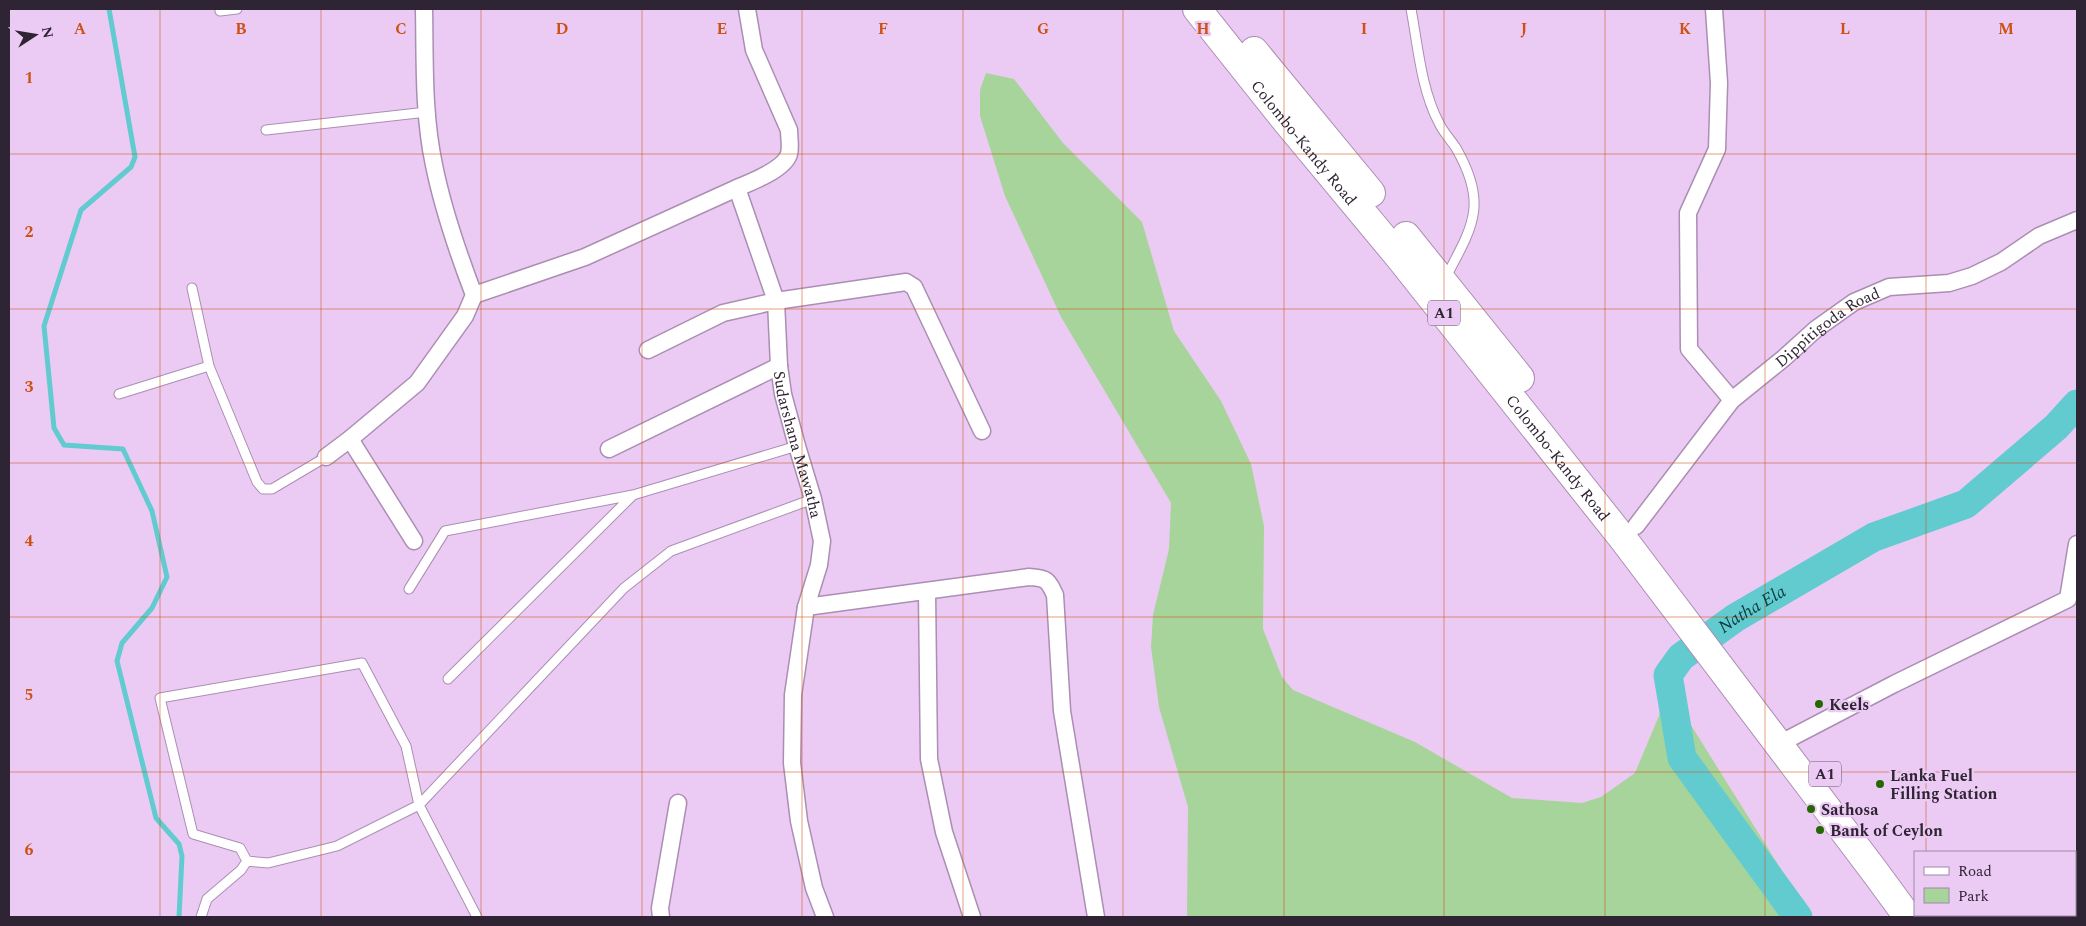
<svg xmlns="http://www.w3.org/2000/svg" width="2086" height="926" font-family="Spectral,serif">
<rect width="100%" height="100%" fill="#ebcbf4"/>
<path fill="#a7d49a" d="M 986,73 L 1014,79 L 1063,143 L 1142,222 L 1174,331 L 1221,401 L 1251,464 L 1264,526 L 1263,629 L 1282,677 L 1293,690 L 1415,742 L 1512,798 L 1582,803 L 1601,797 L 1635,773 L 1661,711 L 1680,713 L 1689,722 L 1811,917 L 1187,917 L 1188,807 L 1159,707 L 1151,647 L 1153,615 L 1169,549 L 1171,503 L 1061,317 L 1005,196 L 980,116 L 980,90 Z"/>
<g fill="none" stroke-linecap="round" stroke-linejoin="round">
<path stroke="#61cbcf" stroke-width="5" d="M 109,9 L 135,157 L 131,167 L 81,210 L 44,326 L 54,428 L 64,445 L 123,449 L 152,511 L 167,577 L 152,608 L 122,643 L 117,661 L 156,818 L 179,844 L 182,856 L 179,917"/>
<path stroke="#61cbcf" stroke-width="29" id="s1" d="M 1798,917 L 1682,758 L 1668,675 L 1681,657 L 1735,618 L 1874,537 L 1966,504 L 2056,427 L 2077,404"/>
<g stroke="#ab8eb3" stroke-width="11">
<path id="lane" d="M 1411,9 C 1418,46 1421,89 1439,123 C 1443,132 1451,140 1456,148 C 1489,205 1472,227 1445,279
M 220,11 L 237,9
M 266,130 L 427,112
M 192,288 L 209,366 L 257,482 L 263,489 L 272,489 L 326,457
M 119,394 L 209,366
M 409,589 L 445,531 L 633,495
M 448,679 L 633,495 L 797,446
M 247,861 L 268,863 L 337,846 L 419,805 L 624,588 L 671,551 L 813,499
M 247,861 L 240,848 L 193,834 L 160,698 L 362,663 L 406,746 L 419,805 L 477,917
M 201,917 L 207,899 L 241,870 L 247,861"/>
</g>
<g stroke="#ab8eb3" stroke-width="19">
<g id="street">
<path id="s2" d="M 747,9 L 754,50 L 789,130 C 789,138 791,147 789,154 C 784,170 751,182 737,188 L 776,301 L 779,366 L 783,394 L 797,446 L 813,499 L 822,541 L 819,565 L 806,607 L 793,695 L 792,763 L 799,821 L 814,888 L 825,917"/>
<path d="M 1714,9 L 1719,83 L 1717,149 L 1688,213 L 1689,349 L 1732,400"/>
<path d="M 474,295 L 585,257 L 737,188"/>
<path d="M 648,350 L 723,313 L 776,301 L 906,282 L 914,287 L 982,431"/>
<path d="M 350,439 L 414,541"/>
<path d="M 609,449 L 779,366"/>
<path d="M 326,457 L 350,439 L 417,383 L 465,316 L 474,295 C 458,253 443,210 434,165 C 423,114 425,60 424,9"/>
<path id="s3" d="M 1636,526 L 1732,400 L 1784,358 L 1816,329 L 1854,302 L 1889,287 L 1949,283 L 1972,276 L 2001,262 L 2039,236 L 2077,220"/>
<path d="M 927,592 L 929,759 L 944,832 L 972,917"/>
<path d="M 806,607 L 1029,577 C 1047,578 1048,580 1055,595 L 1062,711 L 1096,917"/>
<path d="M 1779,744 L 1894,684 L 2068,599 L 2077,544"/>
<path d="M 661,917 L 660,908 L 678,803"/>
</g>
</g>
<g stroke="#ab8eb3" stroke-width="30">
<g id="highway">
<path id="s4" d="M 1197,9 L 1287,122 L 1400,258 L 1624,540 L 1875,872 L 1908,917"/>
<path d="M 1254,51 L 1371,193"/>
<path d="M 1406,236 L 1520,378"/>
<path d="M 1929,915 L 1931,917"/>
</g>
</g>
<use href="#lane" stroke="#fff" stroke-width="9"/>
<use href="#street" stroke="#fff" stroke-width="16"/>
<use href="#highway" stroke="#fff" stroke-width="28"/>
</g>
<path fill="none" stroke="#cc5112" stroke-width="1" stroke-opacity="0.55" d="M 160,9 L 160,917M 321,9 L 321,917M 481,9 L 481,917M 642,9 L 642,917M 802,9 L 802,917M 963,9 L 963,917M 1123,9 L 1123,917M 1284,9 L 1284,917M 1444,9 L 1444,917M 1605,9 L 1605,917M 1765,9 L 1765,917M 1926,9 L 1926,852M 9,154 L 2077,154M 9,309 L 2077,309M 9,463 L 2077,463M 9,617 L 2077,617M 9,772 L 2077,772M 1926,915 L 1926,917"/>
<g fill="#246800" stroke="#ebcbf4" stroke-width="2">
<circle cx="1819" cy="704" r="5"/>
<circle cx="1880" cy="784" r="5"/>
<circle cx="1811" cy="809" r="5"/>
<circle cx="1820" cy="830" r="5"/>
</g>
<g text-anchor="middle" stroke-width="4.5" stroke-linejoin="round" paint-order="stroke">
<g fill="#ebcbf4" stroke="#67566d" stroke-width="1">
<rect x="1428" y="300.5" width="32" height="25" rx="4"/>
<rect x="1809" y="761.5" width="32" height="25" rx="4"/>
</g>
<g font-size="15" font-weight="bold" fill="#2f2433">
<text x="1444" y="318">A1</text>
<text x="1825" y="779">A1</text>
</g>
<g font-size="16" fill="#2f2433" stroke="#ebcbf4">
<text dy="6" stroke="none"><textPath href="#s4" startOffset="171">Colombo-Kandy Road</textPath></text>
<text dy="6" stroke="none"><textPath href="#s3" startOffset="279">Dippitigoda Road</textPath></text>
<text dy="6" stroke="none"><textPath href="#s2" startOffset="482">Sudarshana Mawatha</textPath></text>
<text dy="6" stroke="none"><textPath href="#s4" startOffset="576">Colombo-Kandy Road</textPath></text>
</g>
<g font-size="16" font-weight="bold" fill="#2f2433" stroke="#ebcbf4" text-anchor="start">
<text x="1829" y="710">Keels</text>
<text x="1890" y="781">Lanka Fuel<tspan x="1890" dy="18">Filling Station</tspan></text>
<text x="1821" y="815">Sathosa</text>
<text x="1830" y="836">Bank of Ceylon</text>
</g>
<g font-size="18" font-style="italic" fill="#0a3d3f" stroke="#ebcbf4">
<text dy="6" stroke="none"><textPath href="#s1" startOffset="389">Natha Ela</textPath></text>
</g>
</g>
<g font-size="16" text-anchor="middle" font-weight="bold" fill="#cc5112" stroke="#ebcbf4" stroke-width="4.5" stroke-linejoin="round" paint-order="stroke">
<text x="80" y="34">A</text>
<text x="241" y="34">B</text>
<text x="401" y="34">C</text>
<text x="562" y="34">D</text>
<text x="722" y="34">E</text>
<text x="883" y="34">F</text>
<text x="1043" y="34">G</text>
<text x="1203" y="34">H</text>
<text x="1364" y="34">I</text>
<text x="1524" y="34">J</text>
<text x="1685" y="34">K</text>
<text x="1845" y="34">L</text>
<text x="2006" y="34">M</text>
<text x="29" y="83">1</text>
<text x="29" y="237">2</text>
<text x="29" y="392">3</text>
<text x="29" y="546">4</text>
<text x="29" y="700">5</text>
<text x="29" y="855">6</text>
</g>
<rect width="2086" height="926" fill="none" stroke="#2f2433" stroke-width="20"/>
<rect x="1914" y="851" width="162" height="65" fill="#ebcbf4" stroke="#a088a7"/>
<rect x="1924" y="867" width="25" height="8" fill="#ffffff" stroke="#a088a7"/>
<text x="1958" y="876" font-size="15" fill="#2f2433">Road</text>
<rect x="1924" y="888" width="25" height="15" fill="#a7d49a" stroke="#a088a7"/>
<text x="1958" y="901" font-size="15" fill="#2f2433">Park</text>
<g transform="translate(35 35) rotate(78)" stroke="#ebcbf4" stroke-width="4" paint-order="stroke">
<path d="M0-4L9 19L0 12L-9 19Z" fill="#2f2433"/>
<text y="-8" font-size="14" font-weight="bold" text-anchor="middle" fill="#2f2433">N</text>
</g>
</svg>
